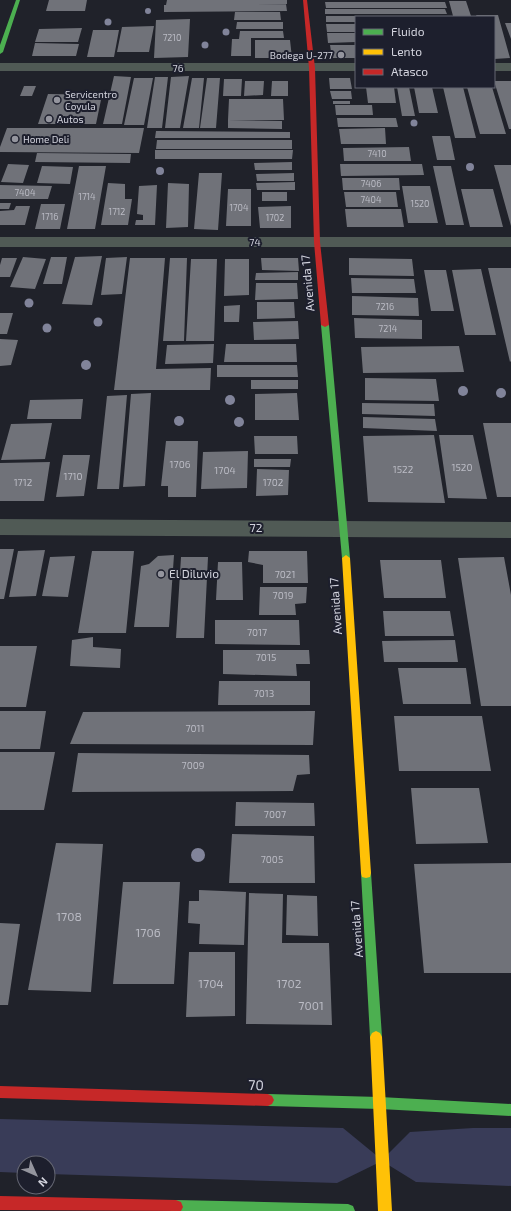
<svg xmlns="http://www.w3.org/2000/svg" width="511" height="1211" font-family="'Exo 2',sans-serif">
<rect width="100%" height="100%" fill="#20222a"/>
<path fill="#393c58" d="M 0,1119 L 343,1128 L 382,1160 L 410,1132 L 473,1128 L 511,1128 L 511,1186 L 416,1182 L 382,1161 L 337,1183 L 48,1174 L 48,1163 L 24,1163 L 24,1173 L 0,1172 Z"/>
<path fill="#707279" d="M 49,0 L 87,0 L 85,11 L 46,11 Z
M 167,0 L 287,0 L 287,4 L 166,5 Z
M 449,1 L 466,1 L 471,16 L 453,16 Z
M 325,2 L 445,2 L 447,8 L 326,8 Z
M 286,4 L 287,11 L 164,12 L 164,5 Z
M 325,9 L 445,9 L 447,14 L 325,14 Z
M 235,12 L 280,12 L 281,20 L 234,20 Z
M 476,15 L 498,15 L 510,58 L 494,59 L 494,17 L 477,17 Z
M 326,16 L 356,16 L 356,22 L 326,22 Z
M 190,19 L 188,57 L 154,58 L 156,20 Z
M 237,22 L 283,22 L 283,29 L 236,29 Z
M 505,23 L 511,23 L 511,39 Z
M 326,24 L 356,24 L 356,32 L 327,32 Z
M 154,26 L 149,52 L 117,52 L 122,27 Z
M 82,28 L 78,42 L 35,42 L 39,29 Z
M 93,30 L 119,30 L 114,57 L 87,57 Z
M 240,31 L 283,31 L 284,38 L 251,38 L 251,56 L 231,56 L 232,39 L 239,39 Z
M 327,33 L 356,33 L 356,42 L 328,43 Z
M 255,40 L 290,40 L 292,58 L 255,58 Z
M 35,43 L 79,44 L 76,56 L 32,56 Z
M 330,45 L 356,45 L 356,58 L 332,58 Z
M 114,76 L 131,77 L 122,124 L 103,124 Z
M 189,76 L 180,128 L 165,128 L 171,77 Z
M 155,77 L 168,77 L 162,128 L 147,128 Z
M 134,78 L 153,78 L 144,125 L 124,125 Z
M 192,78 L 204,78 L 199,128 L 183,128 Z
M 207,78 L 220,78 L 216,128 L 200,128 Z
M 329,78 L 350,78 L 352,89 L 330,89 Z
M 224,79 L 242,79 L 241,96 L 223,96 Z
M 245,81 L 264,81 L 263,95 L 244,96 Z
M 272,81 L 288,81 L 288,96 L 271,96 Z
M 494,81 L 511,81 L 511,129 L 509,129 Z
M 24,86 L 36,86 L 32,96 L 20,96 Z
M 366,87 L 394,87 L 396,103 L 368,103 Z
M 397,87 L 409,87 L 415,116 L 402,116 Z
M 414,87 L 432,87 L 438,113 L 419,113 Z
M 443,87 L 463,87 L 476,138 L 455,138 Z
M 467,87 L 492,87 L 506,134 L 480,134 Z
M 330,91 L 351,91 L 352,99 L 332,99 Z
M 48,94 L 102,95 L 96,124 L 38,124 Z
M 229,99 L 283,99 L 284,120 L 228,120 Z
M 333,101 L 350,101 L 350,104 L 333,104 Z
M 335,105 L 372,105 L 373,115 L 336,115 Z
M 337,118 L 396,118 L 398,127 L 338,127 Z
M 228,120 L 282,121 L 282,129 L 228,128 Z
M 7,128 L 144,128 L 139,153 L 0,152 L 0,147 Z
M 385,128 L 386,144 L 341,144 L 339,129 Z
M 156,131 L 290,132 L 290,138 L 155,138 Z
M 432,136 L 450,136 L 455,160 L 437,160 Z
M 157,140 L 292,140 L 292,149 L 156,149 Z
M 409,147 L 411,161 L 344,161 L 343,148 Z
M 155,150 L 293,150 L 292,159 L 155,159 Z
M 37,153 L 131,154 L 130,163 L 35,162 Z
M 292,162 L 292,170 L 255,170 L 254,163 Z
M 8,164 L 29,165 L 23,183 L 1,182 Z
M 340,164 L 422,164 L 424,175 L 341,176 Z
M 494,165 L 511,165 L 511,226 Z
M 42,166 L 73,167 L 70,184 L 37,183 Z
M 79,166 L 106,166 L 95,229 L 67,229 Z
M 433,166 L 451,166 L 464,225 L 446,225 Z
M 199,173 L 222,173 L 218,230 L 194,229 Z
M 294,173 L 294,181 L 257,181 L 256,174 Z
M 342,178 L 399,178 L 400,190 L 343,190 Z
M 295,182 L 295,190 L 257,190 L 256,183 Z
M 108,183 L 125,184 L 125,199 L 132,199 L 128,225 L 101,225 Z
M 168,183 L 189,184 L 188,227 L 166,228 Z
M 0,185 L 52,186 L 48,199 L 0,199 Z
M 157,185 L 155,225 L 135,225 L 136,220 L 143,220 L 143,215 L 137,214 L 139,186 Z
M 402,186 L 430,186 L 438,223 L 408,223 Z
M 228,189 L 251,189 L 251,226 L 226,226 Z
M 461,189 L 493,189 L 503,227 L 470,227 Z
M 262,192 L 287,192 L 287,201 L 262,201 Z
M 344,192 L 396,192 L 398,207 L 346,207 Z
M 0,203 L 11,203 L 9,209 L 0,209 Z
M 41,204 L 65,204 L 60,229 L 35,229 Z
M 16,206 L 30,206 L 25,225 L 0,225 L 0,211 L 14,210 Z
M 291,206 L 291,228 L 260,228 L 258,207 Z
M 345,209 L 401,209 L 404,227 L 347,227 Z
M 102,256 L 92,305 L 62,304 L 75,257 Z
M 23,257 L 46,259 L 35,289 L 10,287 Z
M 51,257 L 67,257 L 62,284 L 43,284 Z
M 127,257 L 122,294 L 101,295 L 106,258 Z
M 2,258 L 17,258 L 10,277 L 0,277 L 0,265 Z
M 130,258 L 165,258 L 156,369 L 211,368 L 210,390 L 114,390 Z
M 170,258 L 187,258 L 184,341 L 163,341 Z
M 261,258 L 298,258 L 299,271 L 262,270 Z
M 349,258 L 412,259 L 414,276 L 349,275 Z
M 191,259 L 217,259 L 214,341 L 186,341 Z
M 225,259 L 249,259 L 249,295 L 224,296 Z
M 488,268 L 511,268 L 511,361 L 510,362 Z
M 481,269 L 496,335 L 465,335 L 452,270 Z
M 424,270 L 446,270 L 454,311 L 431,311 Z
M 298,272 L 298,280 L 255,280 L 256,273 Z
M 351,278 L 414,279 L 416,293 L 352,293 Z
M 256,283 L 297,283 L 298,299 L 255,300 Z
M 352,296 L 418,298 L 419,316 L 352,315 Z
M 257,302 L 294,302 L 295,318 L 257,319 Z
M 240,305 L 239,322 L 224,322 L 224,306 Z
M 0,313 L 13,313 L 7,334 L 0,334 Z
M 354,318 L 422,320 L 422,339 L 355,338 Z
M 298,321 L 299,339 L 254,340 L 253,322 Z
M 0,339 L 18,340 L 11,365 L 0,366 Z
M 214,344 L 213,363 L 165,364 L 167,345 Z
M 226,344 L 296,344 L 297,362 L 224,362 Z
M 459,346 L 464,372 L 363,373 L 361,347 Z
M 217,365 L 297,365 L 298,377 L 217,377 Z
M 365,378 L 436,379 L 439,401 L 365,400 Z
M 251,380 L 298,380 L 298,389 L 251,389 Z
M 151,393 L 145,486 L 123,487 L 131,394 Z
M 297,393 L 299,420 L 255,420 L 255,394 Z
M 127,395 L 119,489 L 97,489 L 107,396 Z
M 83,399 L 81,419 L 27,419 L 30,400 Z
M 362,403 L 434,404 L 435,416 L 362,414 Z
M 363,417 L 435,419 L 437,431 L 363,428 Z
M 52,423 L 45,459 L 1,460 L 11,424 Z
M 483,423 L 511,423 L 511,497 L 497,497 Z
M 434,435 L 445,503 L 368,502 L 363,436 Z
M 439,435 L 473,435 L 487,499 L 448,498 Z
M 254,436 L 297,436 L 298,454 L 255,454 Z
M 166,441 L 198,441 L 196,497 L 168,497 L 168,486 L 161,486 Z
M 248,451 L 247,488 L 201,489 L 203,452 Z
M 63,455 L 90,455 L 84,496 L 56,497 Z
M 254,459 L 291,459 L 290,467 L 254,467 Z
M 50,462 L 44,501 L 0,501 L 0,463 Z
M 257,469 L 289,470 L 288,495 L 256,496 Z
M 0,549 L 14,549 L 4,599 L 0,599 Z
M 45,550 L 36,596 L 9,597 L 18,551 Z
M 92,551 L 134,551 L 126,633 L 78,633 Z
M 249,551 L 307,551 L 308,583 L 263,583 L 263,565 L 248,562 Z
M 174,555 L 169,627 L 134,627 L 141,566 L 149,564 L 158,556 Z
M 75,556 L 68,597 L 42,596 L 50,557 Z
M 181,557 L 208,557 L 204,638 L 176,638 Z
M 504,557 L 511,595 L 511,706 L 481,706 L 458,558 Z
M 380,560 L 441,560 L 446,598 L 384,598 Z
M 218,562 L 242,562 L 243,600 L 216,600 Z
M 260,587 L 307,587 L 306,603 L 295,604 L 296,615 L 259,615 Z
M 383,611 L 450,611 L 454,636 L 385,636 Z
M 215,620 L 299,620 L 300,645 L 215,644 Z
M 93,637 L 93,647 L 121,649 L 120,668 L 70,666 L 72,640 Z
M 455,640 L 458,662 L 384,662 L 382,641 Z
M 0,646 L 37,646 L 26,707 L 0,707 Z
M 223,650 L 309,650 L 310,664 L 296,664 L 297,676 L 223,674 Z
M 398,668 L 466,668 L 471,704 L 403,704 Z
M 219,681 L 310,681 L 310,705 L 218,705 Z
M 0,711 L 46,711 L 40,749 L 0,749 Z
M 315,711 L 313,745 L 70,744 L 83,712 Z
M 394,716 L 482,716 L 491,771 L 399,771 Z
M 0,752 L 55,752 L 44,810 L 0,810 Z
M 78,753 L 309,755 L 310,774 L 297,775 L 293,791 L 72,792 Z
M 411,788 L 479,788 L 488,843 L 416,844 Z
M 236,802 L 314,803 L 315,826 L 235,826 Z
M 232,834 L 314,836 L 315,883 L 229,883 Z
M 56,843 L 103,844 L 91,992 L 28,990 Z
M 511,863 L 511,973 L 424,973 L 414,864 Z
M 123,882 L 180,882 L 174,984 L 113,984 Z
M 199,890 L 246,892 L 244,945 L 199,944 L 200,924 L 188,923 L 189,901 L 199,901 Z
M 249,893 L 283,894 L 282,943 L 329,943 L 332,1025 L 246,1024 Z
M 287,895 L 317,896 L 318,936 L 286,935 Z
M 0,923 L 20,924 L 8,1005 L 0,1005 Z
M 189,952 L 235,952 L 235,1016 L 186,1017 Z"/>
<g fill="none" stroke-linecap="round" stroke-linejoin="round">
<path fill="#505a55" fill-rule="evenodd" d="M 0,63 L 356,63 L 356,71 L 0,71 Z
M 494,63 L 511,63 L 511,71 L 494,71 Z
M 0,237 L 511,237 L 511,247 L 0,247 Z
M 0,519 L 511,522 L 511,538 L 0,535 Z"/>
<path fill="#4caf50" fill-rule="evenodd" d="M 16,0 L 20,0 L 3,52 L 0,54 L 0,45 Z
M 323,323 L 325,323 L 329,325 L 350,558 L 346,561 L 342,558 L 321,325 Z
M 366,868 L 370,869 L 371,873 L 382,1037 L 380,1041 L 376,1043 L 372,1041 L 370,1037 L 361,873 L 362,869 Z
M 268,1094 L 380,1097 L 511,1104 L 511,1116 L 380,1109 L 268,1106 L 264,1104 L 262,1100 L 264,1096 Z
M 176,1200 L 348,1204 L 353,1206 L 355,1211 L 171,1211 L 169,1207 L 171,1202 Z"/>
<path fill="#ffc107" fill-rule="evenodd" d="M 346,555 L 350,558 L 371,873 L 370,877 L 366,878 L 362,877 L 361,873 L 342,558 Z
M 376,1031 L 380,1033 L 382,1037 L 392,1211 L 378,1211 L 370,1037 L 372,1033 Z"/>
<path fill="#c62828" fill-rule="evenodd" d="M 303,0 L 307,0 L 315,68 L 320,242 L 329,325 L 325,327 L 321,325 L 314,242 L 309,68 Z
M 0,1086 L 268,1094 L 272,1096 L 274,1100 L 272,1104 L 268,1106 L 0,1098 Z
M 0,1196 L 176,1200 L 181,1202 L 183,1207 L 181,1211 L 0,1210 Z"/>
</g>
<g fill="#81849a">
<circle cx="148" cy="11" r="3"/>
<circle cx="108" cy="22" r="3.5"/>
<circle cx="226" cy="32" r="3.5"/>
<circle cx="205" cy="45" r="3.5"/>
<circle cx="414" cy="123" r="3.5"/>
<circle cx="470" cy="167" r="4"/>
<circle cx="160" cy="171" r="4"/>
<circle cx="29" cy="303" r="4.5"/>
<circle cx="98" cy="322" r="4.5"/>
<circle cx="47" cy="328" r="4.5"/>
<circle cx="86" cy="365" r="5"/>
<circle cx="463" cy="391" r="5"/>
<circle cx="501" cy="393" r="5"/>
<circle cx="230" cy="400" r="5"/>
<circle cx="179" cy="421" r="5"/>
<circle cx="239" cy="422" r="5"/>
<circle cx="198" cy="855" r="7"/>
</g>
<g fill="#94959e" stroke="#1d1f2d" stroke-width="1.5">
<circle cx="341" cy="55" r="4"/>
<circle cx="57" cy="100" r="4"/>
<circle cx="49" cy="119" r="4"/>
<circle cx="15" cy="139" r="4"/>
<circle cx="161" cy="574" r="4"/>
</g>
<g text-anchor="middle" stroke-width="4" stroke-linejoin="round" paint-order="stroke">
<g font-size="9" fill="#babbc4">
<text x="172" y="41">7210</text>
<text x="377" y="157">7410</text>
<text x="371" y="187">7406</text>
<text x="25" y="196">7404</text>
<text x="87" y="200">1714</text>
<text x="371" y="203">7404</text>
<text x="420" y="207">1520</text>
<text x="239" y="211">1704</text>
<text x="117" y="215">1712</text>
<text x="50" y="220">1716</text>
<text x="275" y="221">1702</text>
<text x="385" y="310">7216</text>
<text x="388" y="332">7214</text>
</g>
<g font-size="10" fill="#d2d3dd" stroke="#1d1f2d" text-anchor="start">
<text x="333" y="59" text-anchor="end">Bodega U-277</text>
<text x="65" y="98">Servicentro<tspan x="65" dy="12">Coyula</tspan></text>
<text x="57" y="123">Autos</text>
<text x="23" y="143">Home Deli</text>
</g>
<g font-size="10" fill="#d2d3dd" stroke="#1d1f2d">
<text x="178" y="72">76</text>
<text x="255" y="246">74</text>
</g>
<g font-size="10" fill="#babbc4">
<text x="180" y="468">1706</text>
<text x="462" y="471">1520</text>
<text x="403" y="473">1522</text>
<text x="225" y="474">1704</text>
<text x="73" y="480">1710</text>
<text x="23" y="486">1712</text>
<text x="273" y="486">1702</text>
<text x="285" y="578">7021</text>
<text x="283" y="599">7019</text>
<text x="257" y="636">7017</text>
<text x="266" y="661">7015</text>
<text x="264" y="697">7013</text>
<text x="195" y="732">7011</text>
<text x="193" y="769">7009</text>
<text x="275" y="818">7007</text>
<text x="272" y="863">7005</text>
</g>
<g font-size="12" fill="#d2d3dd" stroke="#1d1f2d">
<text transform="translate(308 283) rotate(-95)" y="4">Avenida 17</text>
<text x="256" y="532">72</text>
<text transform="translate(336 606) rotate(-94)" y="4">Avenida 17</text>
<text transform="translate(357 929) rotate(-94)" y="4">Avenida 17</text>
</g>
<g font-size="12" fill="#d2d3dd" stroke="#1d1f2d" text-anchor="start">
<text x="169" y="578">El Diluvio</text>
</g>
<g font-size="12" fill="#babbc4">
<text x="69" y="921">1708</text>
<text x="148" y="937">1706</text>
<text x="211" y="988">1704</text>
<text x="289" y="988">1702</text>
<text x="311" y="1010">7001</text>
</g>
<g font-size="14" fill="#d2d3dd" stroke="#1d1f2d">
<text transform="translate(256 1085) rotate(2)" y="5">70</text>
</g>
</g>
<rect x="355" y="16" width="140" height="72" fill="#1d1f2d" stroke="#656773"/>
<rect x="363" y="29" width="20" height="6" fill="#4caf50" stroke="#656773"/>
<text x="391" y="36" font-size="12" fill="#d2d3dd">Fluido</text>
<rect x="363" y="49" width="20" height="6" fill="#ffc107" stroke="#656773"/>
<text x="391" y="56" font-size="12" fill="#d2d3dd">Lento</text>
<rect x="363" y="69" width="20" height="6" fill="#c62828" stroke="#656773"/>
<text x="391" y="76" font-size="12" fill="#d2d3dd">Atasco</text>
<g transform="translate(36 1175) rotate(135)"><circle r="19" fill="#1d1f2d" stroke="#656773"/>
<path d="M0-3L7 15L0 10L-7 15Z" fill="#94959e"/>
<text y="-6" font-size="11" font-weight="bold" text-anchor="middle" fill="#d2d3dd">N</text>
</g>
</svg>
